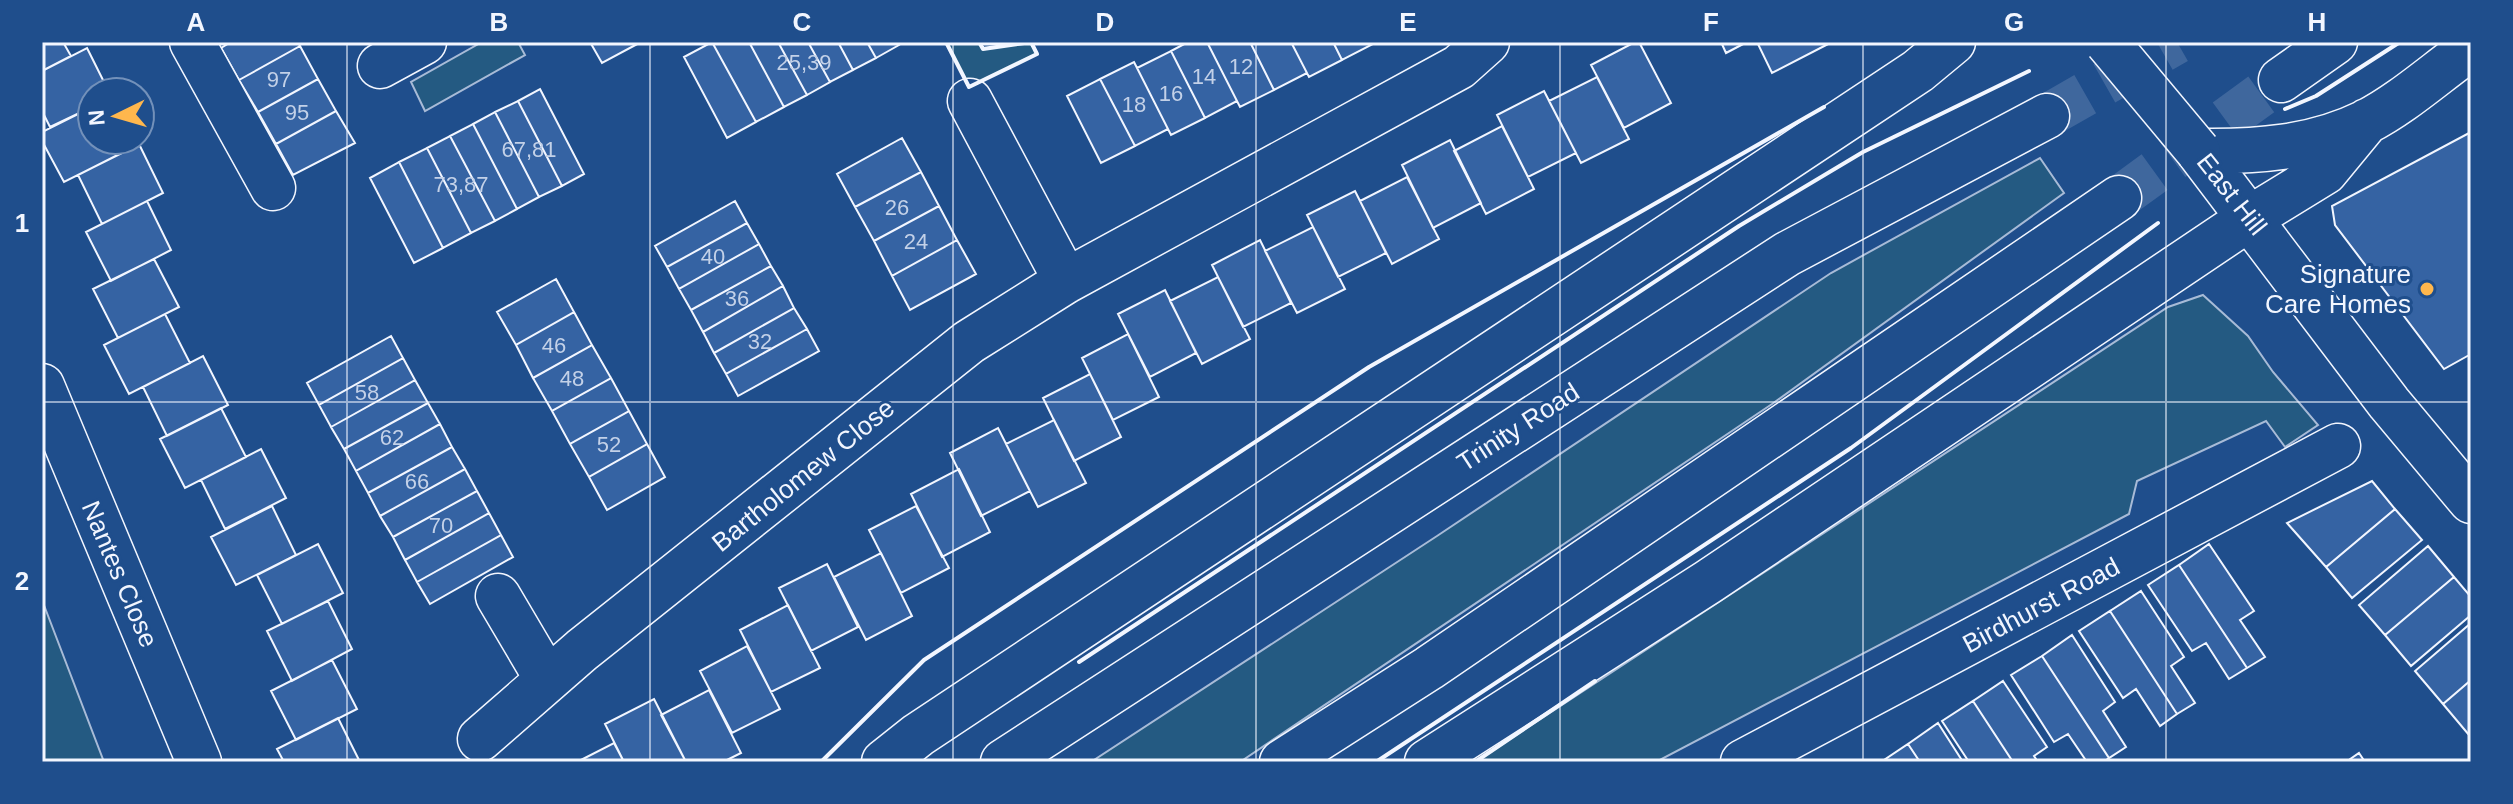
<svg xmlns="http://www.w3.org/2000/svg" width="2513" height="804" font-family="Helvetica,sans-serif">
<rect width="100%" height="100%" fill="#1f4e8c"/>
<path fill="#245a82" stroke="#a8bbd7" stroke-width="2" d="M 482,42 L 518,42 L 525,55 L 425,111 L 411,82 Z
M 946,42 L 979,42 L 983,49 L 1031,42 L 1037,54 L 969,87 Z
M 2040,158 L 2064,193 L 1772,404 L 1240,762 L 1091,762 L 1437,536 L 1831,273 Z
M 2203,295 L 2248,336 L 2273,372 L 2318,425 L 2285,447 L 2266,421 L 2137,481 L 2129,514 L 1656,762 L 1475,762 L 2168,307 Z
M 42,600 L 104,762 L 42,762 Z"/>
<path fill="#3563a3" stroke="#f2f6ff" stroke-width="2" d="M 42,42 L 63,42 L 71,56 L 42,71 Z
M 231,42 L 297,42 L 300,46 L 239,80 L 221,48 Z
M 590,42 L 641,42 L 602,63 Z
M 712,42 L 749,42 L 784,107 L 756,122 Z
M 712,42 L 756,122 L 727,138 L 684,57 Z
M 749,42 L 778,42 L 807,95 L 784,107 Z
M 778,42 L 808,42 L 830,82 L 807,95 Z
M 808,42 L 838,42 L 853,70 L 830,82 Z
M 838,42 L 867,42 L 876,58 L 853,70 Z
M 867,42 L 897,42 L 899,45 L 876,58 Z
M 1188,42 L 1207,42 L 1237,101 L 1205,118 L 1171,51 Z
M 1207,42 L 1250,42 L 1274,90 L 1240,107 Z
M 1250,42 L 1291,42 L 1307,73 L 1274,90 Z
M 1291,42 L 1333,42 L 1342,60 L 1309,77 Z
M 1333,42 L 1375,42 L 1375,43 L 1342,60 Z
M 1635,42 L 1639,42 L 1671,103 L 1624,128 L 1591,65 Z
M 1721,42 L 1747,42 L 1726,53 Z
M 1757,42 L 1832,42 L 1772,73 Z
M 300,46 L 318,79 L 258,112 L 239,80 Z
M 87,48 L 109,92 L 92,92 L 92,107 L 50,127 L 42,111 L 42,71 Z
M 1171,51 L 1205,118 L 1171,135 L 1137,68 Z
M 1134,62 L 1168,129 L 1135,146 L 1100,79 Z
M 1597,77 L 1629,139 L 1581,163 L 1549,101 Z
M 318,79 L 336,111 L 276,144 L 258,112 Z
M 1100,79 L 1135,146 L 1101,163 L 1067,96 Z
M 540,89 L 584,174 L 562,186 L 518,101 Z
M 1544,91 L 1576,153 L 1528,177 L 1497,115 Z
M 518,101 L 562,186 L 539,197 L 495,112 Z
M 92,107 L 92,140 L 118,140 L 124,152 L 64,182 L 42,141 L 42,132 Z
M 336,111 L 355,143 L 293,175 L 276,144 Z
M 495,112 L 539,197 L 517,209 L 473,124 Z
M 473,124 L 517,209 L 495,221 L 450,136 Z
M 1502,126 L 1534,189 L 1486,214 L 1454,151 Z
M 2471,132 L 2471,354 L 2444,369 L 2335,225 L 2332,206 Z
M 450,136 L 495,221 L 471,233 L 427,148 Z
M 902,138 L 921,172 L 855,207 L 837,174 Z
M 1450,140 L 1481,203 L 1433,228 L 1402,165 Z
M 139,144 L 163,193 L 102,224 L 78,175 Z
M 427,148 L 471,233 L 443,248 L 399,162 Z
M 399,162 L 443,248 L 414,263 L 370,178 Z
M 921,172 L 939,206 L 874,241 L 855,207 Z
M 1407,177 L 1439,239 L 1392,264 L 1360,201 Z
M 1355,191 L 1386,253 L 1338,277 L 1307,215 Z
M 147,201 L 171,250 L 111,281 L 86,232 Z
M 735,201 L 747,223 L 667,267 L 655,246 Z
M 939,206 L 957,240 L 892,276 L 874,241 Z
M 747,223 L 759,244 L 679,289 L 667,267 Z
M 1313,227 L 1345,289 L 1297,313 L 1265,251 Z
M 957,240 L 976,274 L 910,310 L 892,276 Z
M 1260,240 L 1291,303 L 1243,327 L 1212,265 Z
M 759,244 L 771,266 L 691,310 L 679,289 Z
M 154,259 L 179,307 L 118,338 L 93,289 Z
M 771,266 L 783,286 L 703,332 L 691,310 Z
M 1218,277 L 1250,339 L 1202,364 L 1170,301 Z
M 556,279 L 574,312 L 516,345 L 497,312 Z
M 783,286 L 794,308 L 714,353 L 703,332 Z
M 1165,290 L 1196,353 L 1150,377 L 1118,314 Z
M 794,308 L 807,329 L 726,374 L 714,353 Z
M 574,312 L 592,345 L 533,378 L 516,345 Z
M 165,314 L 190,363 L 129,394 L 104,345 Z
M 807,329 L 819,351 L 738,396 L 726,374 Z
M 1128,334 L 1159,397 L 1113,420 L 1082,358 Z
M 391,336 L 403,358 L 319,405 L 307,383 Z
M 592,345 L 611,378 L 552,411 L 533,378 Z
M 203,356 L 228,405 L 167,436 L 143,387 Z
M 403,358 L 415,380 L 331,427 L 319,405 Z
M 1090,374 L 1121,437 L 1074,461 L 1043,398 Z
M 611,378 L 629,411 L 570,444 L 552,411 Z
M 415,380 L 428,403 L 344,449 L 331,427 Z
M 428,403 L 440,424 L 356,471 L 344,449 Z
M 221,408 L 246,457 L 185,488 L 160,439 Z
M 629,411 L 647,444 L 589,477 L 570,444 Z
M 1054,420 L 1086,483 L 1038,507 L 1006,444 Z
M 440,424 L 452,447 L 368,493 L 356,471 Z
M 998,428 L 1030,491 L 981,516 L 950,453 Z
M 647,444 L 665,477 L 607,510 L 589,477 Z
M 452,447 L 465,469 L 380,516 L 368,493 Z
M 261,449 L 286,498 L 225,529 L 201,480 Z
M 465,469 L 477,491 L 393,537 L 380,516 Z
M 959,469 L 990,532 L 942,557 L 911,494 Z
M 2372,481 L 2395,509 L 2326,567 L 2287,523 Z
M 477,491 L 489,513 L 405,560 L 393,537 Z
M 272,506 L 296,555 L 236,585 L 211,537 Z
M 916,506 L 949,568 L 901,593 L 869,530 Z
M 2395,509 L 2422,540 L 2352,598 L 2326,567 Z
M 489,513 L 501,535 L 417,582 L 405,560 Z
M 501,535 L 513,557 L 430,604 L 417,582 Z
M 318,544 L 343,593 L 282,624 L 257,575 Z
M 2209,544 L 2254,611 L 2240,620 L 2265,657 L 2247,668 L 2179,565 Z
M 2428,546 L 2454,577 L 2385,635 L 2359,605 Z
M 881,553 L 912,616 L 866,640 L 834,577 Z
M 827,564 L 858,627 L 811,651 L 779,588 Z
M 2179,565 L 2247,668 L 2229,679 L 2206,643 L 2192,651 L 2148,585 Z
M 2454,577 L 2471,597 L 2471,615 L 2411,666 L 2385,635 Z
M 2141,591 L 2184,657 L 2171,666 L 2195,703 L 2177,714 L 2110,611 Z
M 328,601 L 352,649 L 292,681 L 267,631 Z
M 788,605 L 820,668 L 771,692 L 740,630 Z
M 2110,611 L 2177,714 L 2160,726 L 2136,689 L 2123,698 L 2079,631 Z
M 2471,623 L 2471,680 L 2443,704 L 2415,671 Z
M 2072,635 L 2115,702 L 2103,711 L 2126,747 L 2109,758 L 2042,656 Z
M 747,646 L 780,709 L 732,733 L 700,671 Z
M 2042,656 L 2109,758 L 2103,762 L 2087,762 L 2068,734 L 2054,742 L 2011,675 Z
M 332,660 L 357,709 L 296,740 L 271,691 Z
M 2471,680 L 2471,733 L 2469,735 L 2443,704 Z
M 2003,681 L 2047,747 L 2034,756 L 2038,762 L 2013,762 L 1973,701 Z
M 709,690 L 741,753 L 723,762 L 686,762 L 661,715 Z
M 654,699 L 686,762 L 624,762 L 605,724 Z
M 1973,701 L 2013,762 L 1969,762 L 1942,721 Z
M 338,718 L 360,762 L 284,762 L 277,749 Z
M 1938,723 L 1963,762 L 1920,762 L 1908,744 Z
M 614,743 L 624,762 L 577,762 Z
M 1908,744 L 1920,762 L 1881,762 Z
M 2359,753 L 2365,762 L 2346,762 Z"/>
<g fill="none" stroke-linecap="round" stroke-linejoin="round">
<path stroke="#3f679d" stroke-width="44" stroke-dasharray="44 22" stroke-linecap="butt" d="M 2047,116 L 2177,42
M 2119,198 L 2281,80"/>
<g stroke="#f2f6ff" stroke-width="47">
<path id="minor" d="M 192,42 L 273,188
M 380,66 L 424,42
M 970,101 L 1066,281
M 42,386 L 199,762
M 498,596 L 547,679
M 480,739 L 582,650 L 969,342 L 1066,281 L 1459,67 L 1487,42
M 1743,762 L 2338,446"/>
</g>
<g stroke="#f2f6ff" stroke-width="47">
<path id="highway" d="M 2281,80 L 2335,42
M 2198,151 L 2389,403 L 2471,501
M 2198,151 C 2256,152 2313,148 2366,122 C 2403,103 2437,72 2471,48
M 884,762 L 918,735 L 1918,71 L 1953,42
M 1003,762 L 1787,254 L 2047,116
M 1282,762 L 1429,668 L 2119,198
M 1427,762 L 1708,582 L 2250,218 L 2325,172 L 2367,121"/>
</g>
<use href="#minor" stroke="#1f4e8c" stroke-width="44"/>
<use href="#highway" stroke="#1f4e8c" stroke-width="44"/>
<g stroke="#f2f6ff" stroke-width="47" stroke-linecap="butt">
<path id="highway-bridge" d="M 2107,42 L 2198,151"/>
</g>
<use href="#highway-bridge" stroke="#1f4e8c" stroke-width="44"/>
<path stroke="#f2f6ff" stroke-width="4" d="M 946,42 L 969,87 L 1037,54 L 1031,42 L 983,49 L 979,42
M 2285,109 L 2316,96 L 2400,42
M 1079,662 L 1739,226 L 1863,152 L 2029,71
M 821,762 L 924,660 L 1369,367 L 1824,107
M 1376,762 L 1851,448 L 2158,223
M 1475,762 L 1595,681"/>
</g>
<path fill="none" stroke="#f2f6ff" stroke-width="2" stroke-opacity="0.55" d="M 347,42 L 347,762M 650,42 L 650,762M 953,42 L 953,762M 1256,42 L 1256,762M 1560,42 L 1560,762M 1863,42 L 1863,762M 2166,42 L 2166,762M 42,402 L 2471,402"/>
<circle fill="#ffb74d" stroke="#1f4e8c" stroke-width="3" cx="2427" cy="289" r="8"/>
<g text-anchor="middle" stroke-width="6" stroke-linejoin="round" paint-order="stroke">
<g font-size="22" fill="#c3d1e8">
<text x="804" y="70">25,39</text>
<text x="1241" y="74">12</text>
<text x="1204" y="84">14</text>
<text x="279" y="87">97</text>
<text x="1171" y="101">16</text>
<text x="1134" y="112">18</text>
<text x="297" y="120">95</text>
<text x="529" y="157">67,81</text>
<text x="461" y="192">73,87</text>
<text x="897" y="215">26</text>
<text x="916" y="249">24</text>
<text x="713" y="264">40</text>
<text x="737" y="306">36</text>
<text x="760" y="349">32</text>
<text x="554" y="353">46</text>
<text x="572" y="386">48</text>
<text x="367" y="400">58</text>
<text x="392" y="445">62</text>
<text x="609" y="452">52</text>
<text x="417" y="489">66</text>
<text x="441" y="533">70</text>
</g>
<g font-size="26" fill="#f2f6ff" stroke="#1f4e8c">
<text transform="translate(2232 194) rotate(52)" y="9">East Hill</text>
<text transform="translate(1518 427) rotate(-33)" y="9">Trinity Road</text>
<text transform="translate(803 475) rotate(-39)" y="9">Bartholomew Close</text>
<text transform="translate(120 574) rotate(67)" y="9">Nantes Close</text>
<text transform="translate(2041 605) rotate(-28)" y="9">Birdhurst Road</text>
</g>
<g font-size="26" fill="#f2f6ff" stroke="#1f4e8c" text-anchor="end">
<text x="2411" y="283">Signature<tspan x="2411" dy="30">Care Homes</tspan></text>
</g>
</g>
<rect width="2513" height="804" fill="none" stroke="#1f4e8c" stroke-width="88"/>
<g transform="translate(116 116) rotate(265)"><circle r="38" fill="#1f4e8c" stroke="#7391ba" stroke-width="2"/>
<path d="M0-6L14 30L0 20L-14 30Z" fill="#ffb74d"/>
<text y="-12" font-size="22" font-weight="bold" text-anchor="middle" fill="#f2f6ff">N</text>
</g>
<rect x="44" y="44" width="2425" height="716" fill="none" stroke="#f2f6ff" stroke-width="3"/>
<g font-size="26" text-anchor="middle" font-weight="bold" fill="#f2f6ff">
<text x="196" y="31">A</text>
<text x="499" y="31">B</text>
<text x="802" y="31">C</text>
<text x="1105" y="31">D</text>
<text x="1408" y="31">E</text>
<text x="1711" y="31">F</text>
<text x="2014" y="31">G</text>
<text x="2317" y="31">H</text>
<text x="22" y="232">1</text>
<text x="22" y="590">2</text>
</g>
</svg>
